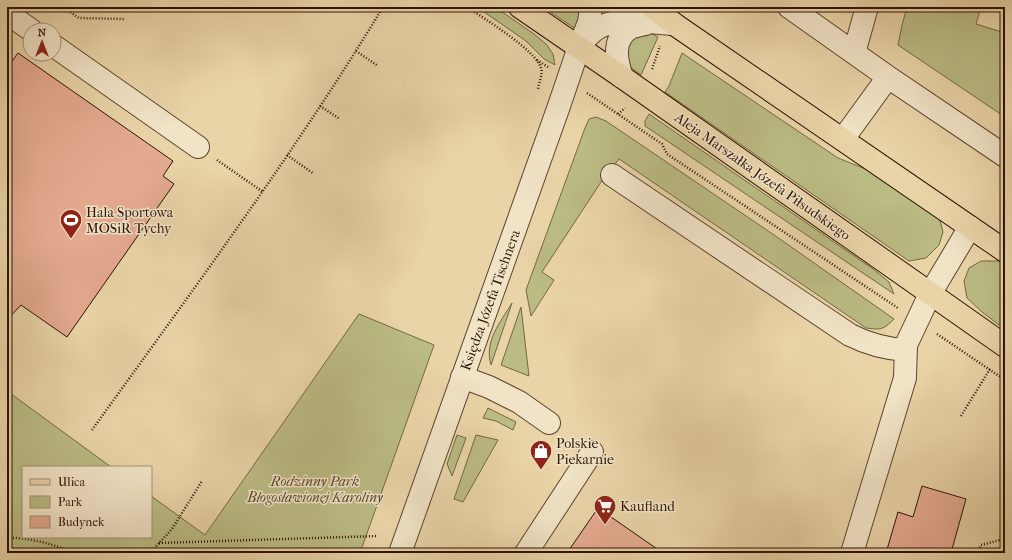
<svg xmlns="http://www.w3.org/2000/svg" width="1012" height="560" font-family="'IM FELL French Canon',serif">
<rect width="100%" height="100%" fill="#e9d4a8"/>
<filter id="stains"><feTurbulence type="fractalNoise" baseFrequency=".005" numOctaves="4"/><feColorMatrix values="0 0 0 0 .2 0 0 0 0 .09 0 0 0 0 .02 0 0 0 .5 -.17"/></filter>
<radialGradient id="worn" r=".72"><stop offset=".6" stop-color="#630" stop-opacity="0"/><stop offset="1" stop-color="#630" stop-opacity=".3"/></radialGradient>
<path fill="#bbbb84" stroke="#746745" d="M 477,7 L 495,7 L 534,34 L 546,44 L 553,54 L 555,65 L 544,59 L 526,41 Z
M 543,7 L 584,7 L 579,31 Z
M 907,7 L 981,7 L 976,24 L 1005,33 L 1005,117 L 898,45 L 902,25 Z
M 649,32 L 658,37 L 641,75 L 629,66 L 624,53 L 630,38 Z
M 682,53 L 838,158 L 888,178 L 939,217 L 943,232 L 939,245 L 926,258 L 909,261 L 665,92 L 669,86 Z
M 649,114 L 873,269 L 889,282 L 894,294 L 645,126 L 645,121 Z
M 596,117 L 606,121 L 777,237 L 894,319 C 883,330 881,330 866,328 L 619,159 L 601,182 L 542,272 L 554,280 L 531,316 L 526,290 L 585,128 L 589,119 Z
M 981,261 L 998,261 L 1005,265 L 1005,317 L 999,325 L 982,312 L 967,298 L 964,281 L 969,268 Z
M 512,303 L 491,365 C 484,341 500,323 512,303 Z
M 521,307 L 529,376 L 501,365 Z
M 359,314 L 434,345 L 360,553 L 7,553 L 7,391 L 111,467 L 23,467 L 23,537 L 151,537 L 151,496 L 205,535 Z
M 488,408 L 516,422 L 513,430 L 496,421 L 483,418 Z
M 457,435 L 466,438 L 452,476 L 447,464 Z
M 476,435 L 498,440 L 463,502 L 454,499 Z"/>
<path fill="#e4aa90" stroke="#2e1306" d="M 18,53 L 173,161 L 163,176 L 174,184 L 67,337 L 21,305 L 7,320 L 7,68 Z
M 922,486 L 966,499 L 951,553 L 886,553 L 898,512 L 913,517 Z
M 598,508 L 663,553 L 567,553 Z"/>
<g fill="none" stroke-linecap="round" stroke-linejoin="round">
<g stroke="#5d432e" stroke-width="24">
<path id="minor" d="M 789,7 L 888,77 L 1005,156
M 7,13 L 31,30
M 581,44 C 587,37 593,29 602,26 C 623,17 652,23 674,24
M 54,46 L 198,147
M 854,53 L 867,7
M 622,77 C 616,60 612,39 630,28 C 635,26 641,25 645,24
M 843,139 L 888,77
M 612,175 L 850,335 C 868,344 886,349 906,350
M 462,377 L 489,387 L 519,402 L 549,423
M 400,553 L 559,106 L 579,47 L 589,22 L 591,7
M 526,553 L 592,452
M 852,553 L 905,378 L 906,345 L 930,294 L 970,227"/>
</g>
<g stroke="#2e1306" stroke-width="24">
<path id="major" d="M 520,7 L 622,77 L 1005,346
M 652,7 L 674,24 L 1005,251"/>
</g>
<path stroke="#2e1306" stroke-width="2.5" stroke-dasharray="1 2" stroke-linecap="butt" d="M 63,7 L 79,18 L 124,19
M 467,7 C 483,18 536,50 541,68 C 543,74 539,82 538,89
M 356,51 L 378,66
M 537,60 L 548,67
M 652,69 L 660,46
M 587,93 L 662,144 L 667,154 L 898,308
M 320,106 L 340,119
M 618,114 L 625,108
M 287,155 L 314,174
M 217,160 L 263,192
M 937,334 L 1005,380
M 961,416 L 990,369
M 92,430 C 192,291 294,154 383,7
M 1005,522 L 1000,540 L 1005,545
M 7,538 C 28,537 54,544 73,553
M 159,543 L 378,536
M 7,548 L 53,553
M 150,553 L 172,529 L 202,481
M 977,553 L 981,545 L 1000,540"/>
<use href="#minor" stroke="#f1e3c6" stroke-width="22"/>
<use href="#major" stroke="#e9d4a8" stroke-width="22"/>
</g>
<defs>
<g id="stadium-pin" transform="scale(1.15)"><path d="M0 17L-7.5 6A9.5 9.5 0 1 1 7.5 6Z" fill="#8f2418" stroke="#f1e3c6"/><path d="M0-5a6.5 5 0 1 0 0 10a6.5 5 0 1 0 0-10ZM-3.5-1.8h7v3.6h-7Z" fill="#fff"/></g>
<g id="shop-pin" transform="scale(1.15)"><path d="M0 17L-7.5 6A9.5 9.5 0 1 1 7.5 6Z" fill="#8f2418" stroke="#f1e3c6"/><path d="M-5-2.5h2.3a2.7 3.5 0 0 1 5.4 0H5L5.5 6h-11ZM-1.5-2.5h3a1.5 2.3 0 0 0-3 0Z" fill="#fff"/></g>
<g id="supermarket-pin" transform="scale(1.15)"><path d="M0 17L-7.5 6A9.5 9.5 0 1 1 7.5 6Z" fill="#8f2418" stroke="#f1e3c6"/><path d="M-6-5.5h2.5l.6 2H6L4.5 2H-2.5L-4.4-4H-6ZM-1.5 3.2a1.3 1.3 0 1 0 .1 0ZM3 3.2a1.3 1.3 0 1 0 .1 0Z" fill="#fff"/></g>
</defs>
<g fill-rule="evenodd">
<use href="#stadium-pin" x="71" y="220"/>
<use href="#shop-pin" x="541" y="451"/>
<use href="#supermarket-pin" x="605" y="506"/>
</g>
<g text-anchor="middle" stroke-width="3" stroke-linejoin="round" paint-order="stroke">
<g font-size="14" fill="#2e1306" stroke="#f1e3c6">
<text transform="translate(763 176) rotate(35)" y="5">Aleja Marszałka Józefa Piłsudskiego</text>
<text transform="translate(490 300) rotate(-70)" y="5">Księdza Józefa Tischnera</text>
</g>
<g font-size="14" fill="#2e1306" stroke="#f1e3c6" text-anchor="start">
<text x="86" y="217">Hala Sportowa<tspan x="86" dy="16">MOSiR Tychy</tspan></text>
<text x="556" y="448">Polskie<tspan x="556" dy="16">Piekarnie</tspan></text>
<text x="620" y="511">Kaufland</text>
</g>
<g font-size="14" font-style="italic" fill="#58452c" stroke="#f1e3c6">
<text x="315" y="486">Rodzinny Park<tspan x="315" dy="16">Błogosławionej Karoliny</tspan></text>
</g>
</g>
<rect width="1012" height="560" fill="none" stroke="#e9d4a8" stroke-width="24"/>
<rect x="8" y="8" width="996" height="544" fill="none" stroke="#2e1306" stroke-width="2"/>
<rect x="12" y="12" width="988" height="536" fill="none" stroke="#2e1306"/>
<rect x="22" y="466" width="130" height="72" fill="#f1e3c6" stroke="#a39079"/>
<rect x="30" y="479" width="20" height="6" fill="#e9d4a8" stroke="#a39079"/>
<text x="58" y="486" font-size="12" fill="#2e1306">Ulica</text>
<rect x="30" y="496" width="20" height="12" fill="#bbbb84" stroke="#a39079"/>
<text x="58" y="506" font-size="12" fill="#2e1306">Park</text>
<rect x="30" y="516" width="20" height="12" fill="#e4aa90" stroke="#a39079"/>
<text x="58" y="526" font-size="12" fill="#2e1306">Budynek</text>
<g transform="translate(42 42)"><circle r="19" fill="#f1e3c6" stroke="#a39079"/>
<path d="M0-3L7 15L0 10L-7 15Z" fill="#8f2418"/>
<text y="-6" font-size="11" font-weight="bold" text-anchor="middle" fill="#2e1306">N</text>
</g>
<rect width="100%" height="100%" filter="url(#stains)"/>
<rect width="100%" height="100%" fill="url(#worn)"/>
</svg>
